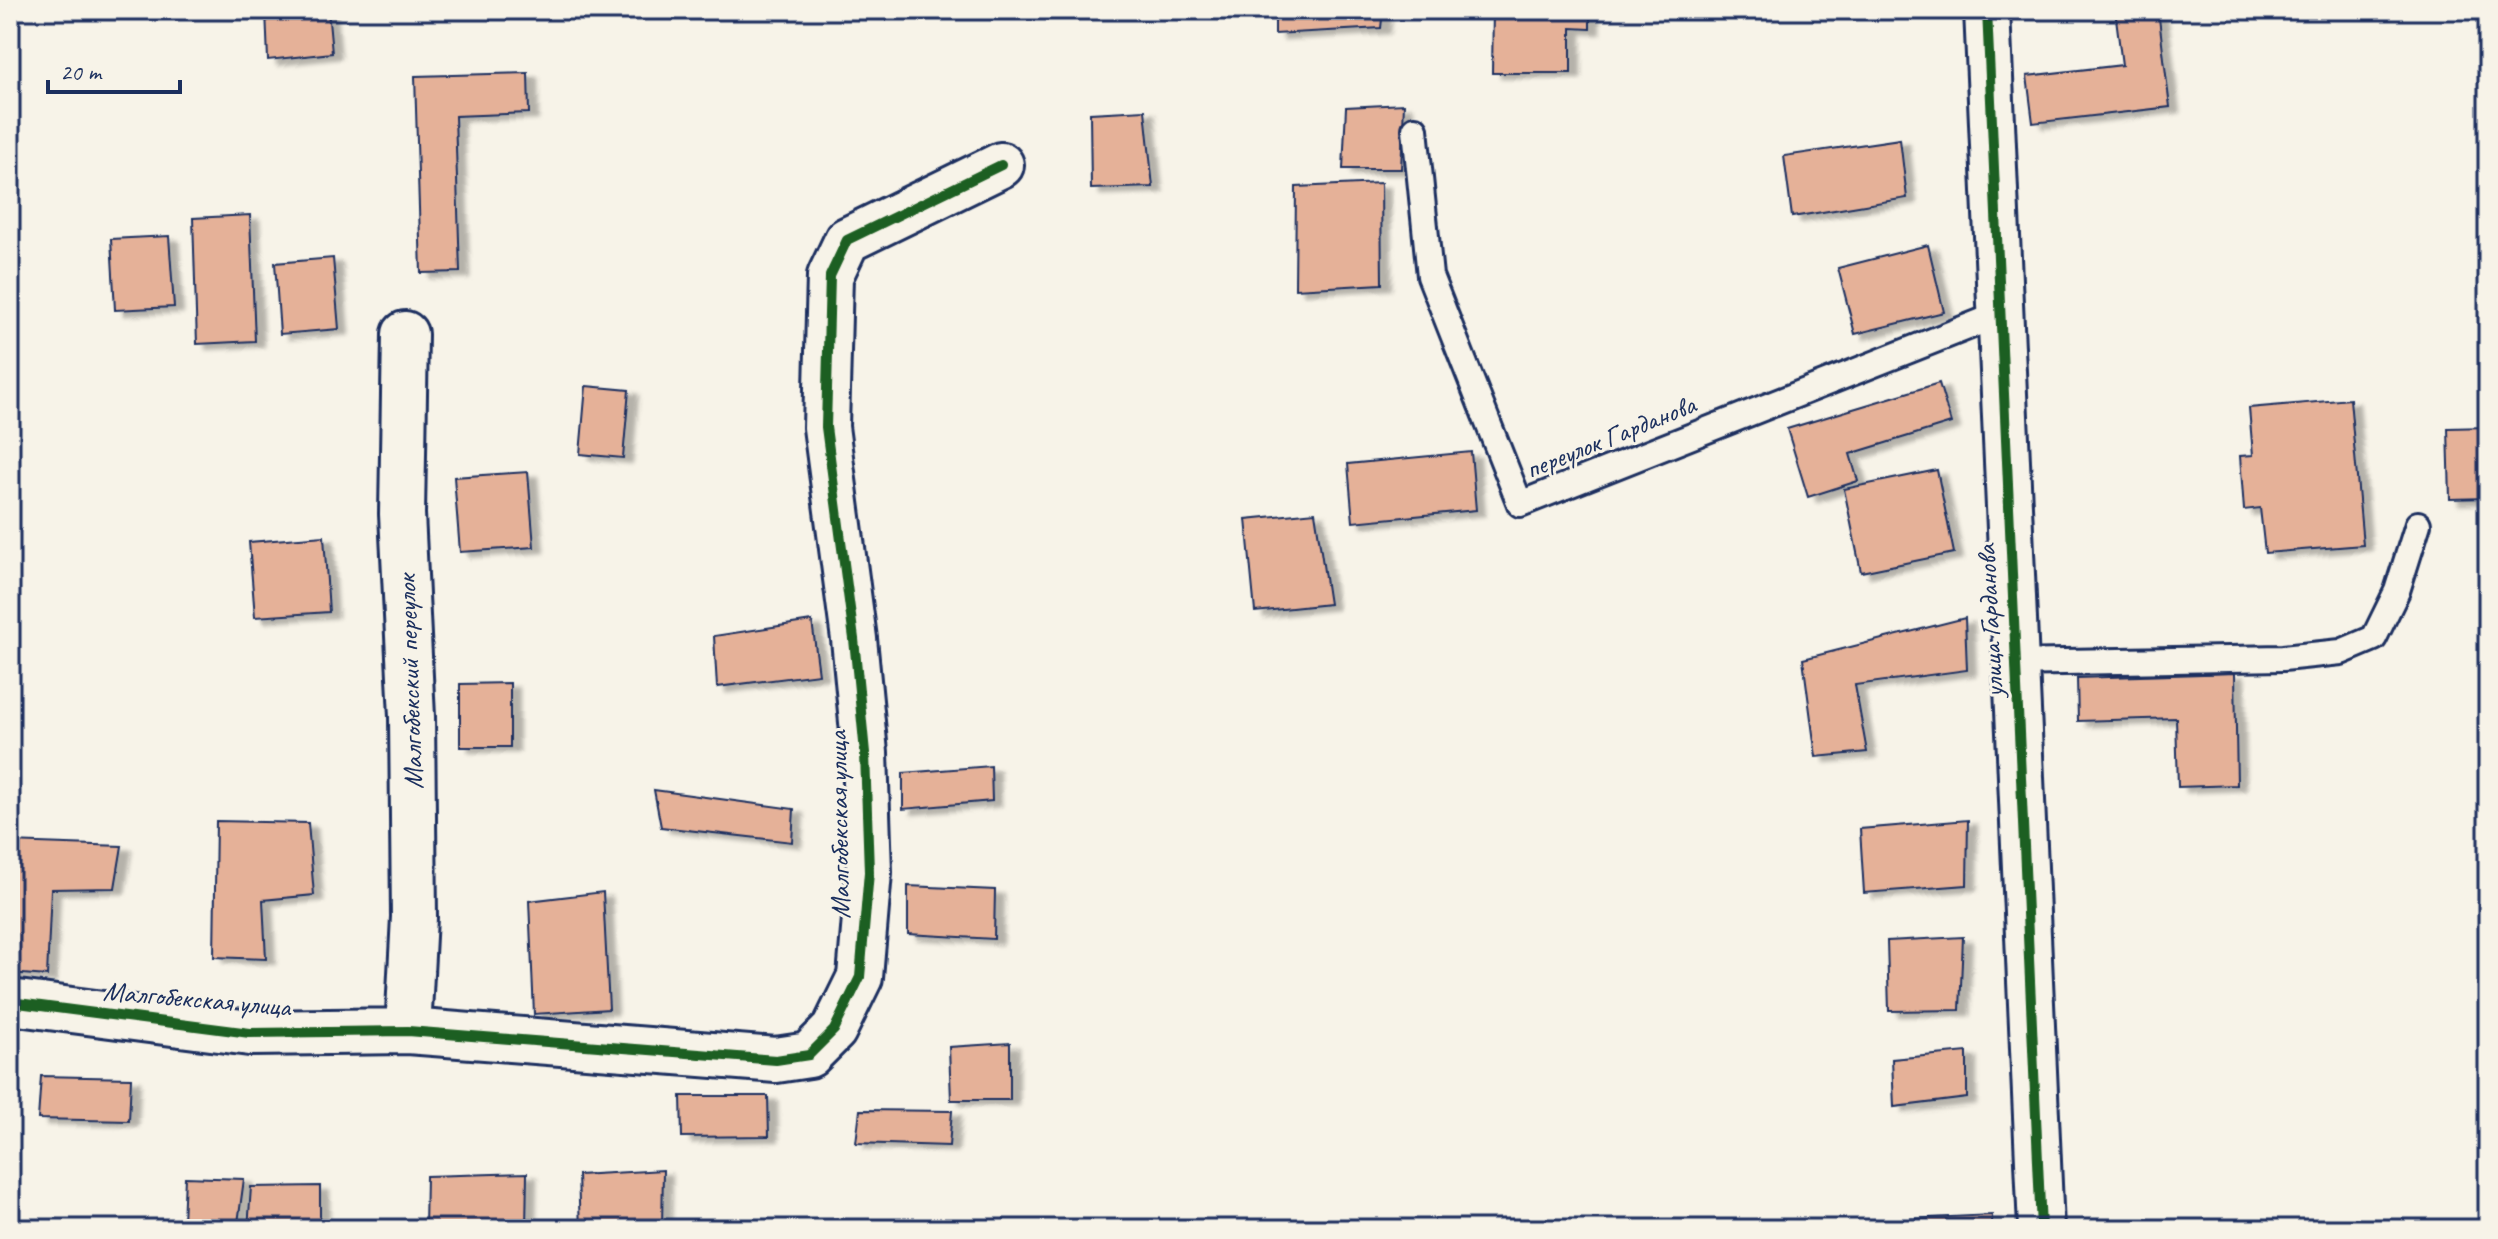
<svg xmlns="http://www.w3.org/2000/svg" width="2498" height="1239" font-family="Caveat,sans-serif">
<defs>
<filter id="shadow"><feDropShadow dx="9" dy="5" stdDeviation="2" flood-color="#0004"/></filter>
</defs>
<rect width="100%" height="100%" fill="#f7f3e8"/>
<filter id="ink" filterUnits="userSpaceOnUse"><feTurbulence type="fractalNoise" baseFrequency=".0125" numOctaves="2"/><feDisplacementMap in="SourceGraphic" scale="16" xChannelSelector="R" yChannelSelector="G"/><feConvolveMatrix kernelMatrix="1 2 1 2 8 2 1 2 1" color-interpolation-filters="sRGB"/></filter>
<g filter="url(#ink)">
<path fill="#e5b198" stroke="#1b2f5e" stroke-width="2" filter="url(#shadow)" d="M 266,10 L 328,10 L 332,53 L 268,60 Z
M 1275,10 L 1383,10 L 1381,28 L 1275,34 Z
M 1493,10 L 1590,10 L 1590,29 L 1571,28 L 1571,73 L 1492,73 Z
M 2115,10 L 2158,10 L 2170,107 L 2033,123 L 2027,76 L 2122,65 Z
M 528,73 L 529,113 L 455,116 L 460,272 L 421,273 L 415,76 Z
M 1404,104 L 1401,169 L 1343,169 L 1346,107 Z
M 1145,110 L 1153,187 L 1091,189 L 1090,113 Z
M 1900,139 L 1907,198 L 1792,217 L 1784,156 Z
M 1381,183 L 1382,284 L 1295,289 L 1296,187 Z
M 250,215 L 255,341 L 197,344 L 193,218 Z
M 169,236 L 174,307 L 115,310 L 111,239 Z
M 1928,245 L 1944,312 L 1855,334 L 1838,268 Z
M 333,258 L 339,329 L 280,334 L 275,263 Z
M 1939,383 L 1951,423 L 1850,454 L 1858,481 L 1808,497 L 1787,429 Z
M 586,386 L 629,390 L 623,458 L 580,454 Z
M 2350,399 L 2363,545 L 2265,553 L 2260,508 L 2244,510 L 2240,456 L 2253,455 L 2249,408 Z
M 2488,427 L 2488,498 L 2450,499 L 2448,428 Z
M 1471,452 L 1476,510 L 1353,522 L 1348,464 Z
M 1937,470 L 1954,553 L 1861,572 L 1844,489 Z
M 528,472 L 534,547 L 460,552 L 454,477 Z
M 1315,512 L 1329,604 L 1255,612 L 1246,519 Z
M 324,536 L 329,612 L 255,617 L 249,542 Z
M 1965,618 L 1967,670 L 1855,685 L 1867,752 L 1816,757 L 1803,659 Z
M 812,621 L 819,674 L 717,687 L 714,636 Z
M 2235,673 L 2237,785 L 2178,787 L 2176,718 L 2078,721 L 2077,678 Z
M 510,683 L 510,747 L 460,747 L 460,684 Z
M 991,766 L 992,801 L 903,809 L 903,773 Z
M 654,790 L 794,809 L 792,842 L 661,827 Z
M 1968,820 L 1967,885 L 1864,893 L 1860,829 Z
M 216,821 L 308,823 L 314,895 L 263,900 L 266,959 L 214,957 Z
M 10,842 L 122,846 L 115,888 L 51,889 L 47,976 L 10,973 Z
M 908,886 L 995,890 L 994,939 L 908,934 Z
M 603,892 L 609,1009 L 534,1014 L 529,901 Z
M 1963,937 L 1960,1010 L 1889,1011 L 1887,941 Z
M 1010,1043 L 1010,1100 L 951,1100 L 949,1047 Z
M 1967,1052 L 1967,1098 L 1894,1107 L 1892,1059 Z
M 41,1076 L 131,1078 L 129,1121 L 38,1119 Z
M 681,1096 L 768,1096 L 769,1136 L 682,1137 Z
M 860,1110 L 952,1111 L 949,1146 L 856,1143 Z
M 663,1170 L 662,1229 L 580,1229 L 578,1175 Z
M 527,1173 L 526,1229 L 425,1229 L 426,1176 Z
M 185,1177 L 244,1179 L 238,1223 L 183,1222 Z
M 320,1186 L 320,1229 L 248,1229 L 251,1187 Z
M 1992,1215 L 1992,1229 L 1889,1229 L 1888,1220 Z"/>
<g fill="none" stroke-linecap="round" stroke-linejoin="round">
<g stroke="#1b2f5e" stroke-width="30">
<path id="service" d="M 1415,129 L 1430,276 L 1520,504 L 1998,315
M 2015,663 L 2283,658 L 2341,652 L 2374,638 L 2397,591 L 2418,524"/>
</g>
<g stroke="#1b2f5e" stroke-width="50">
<path id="minor" d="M 405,334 L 402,514 L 412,717 L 414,917 L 408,1031
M 10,1002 L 250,1033 L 408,1031 L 776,1060 L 809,1055 L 834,1030 L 860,977 L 869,872 L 865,753 L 854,639 L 826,427 L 830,276 L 847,240 L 1001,165"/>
</g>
<g stroke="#1b2f5e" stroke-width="50">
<path id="tertiary" d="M 1987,10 L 2041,1229"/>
</g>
<use href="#service" stroke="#f7f3e8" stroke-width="24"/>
<use href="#minor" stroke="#f7f3e8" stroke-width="44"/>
<use href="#tertiary" stroke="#f7f3e8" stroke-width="44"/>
<g stroke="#f7f3e8" stroke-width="15">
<path id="cycleway" d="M 1987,10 L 2041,1229
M 10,1002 L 250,1033 L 408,1031 L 776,1060 L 809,1055 L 834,1030 L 860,977 L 869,872 L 865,753 L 854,639 L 826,427 L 830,276 L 847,240 L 1001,165"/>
</g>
<use href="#cycleway" stroke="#1b5e20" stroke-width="10"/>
</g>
</g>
<g text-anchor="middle" stroke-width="6" stroke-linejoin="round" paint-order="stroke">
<g font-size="28" fill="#1b2f5e" stroke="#f7f3e8">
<text transform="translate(1610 436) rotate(-22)" y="10">переулок Гарданова</text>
<text transform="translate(1989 621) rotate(-93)" y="10">улица Гарданова</text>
<text transform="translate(409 682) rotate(-92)" y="10">Малгобекский переулок</text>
<text transform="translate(838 825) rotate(-91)" y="10">Малгобекская улица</text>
<text transform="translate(197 998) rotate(5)" y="10">Малгобекская улица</text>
</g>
</g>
<rect width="2498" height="1239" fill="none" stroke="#f7f3e8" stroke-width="40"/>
<rect x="20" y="20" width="2458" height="1199" fill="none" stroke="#1b2f5e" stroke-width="3" filter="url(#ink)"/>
<path d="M48 80v12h132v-12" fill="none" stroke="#1b2f5e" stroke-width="4"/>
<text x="60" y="80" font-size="24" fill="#1b2f5e" stroke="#f7f3e8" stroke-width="6" paint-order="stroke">20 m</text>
</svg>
